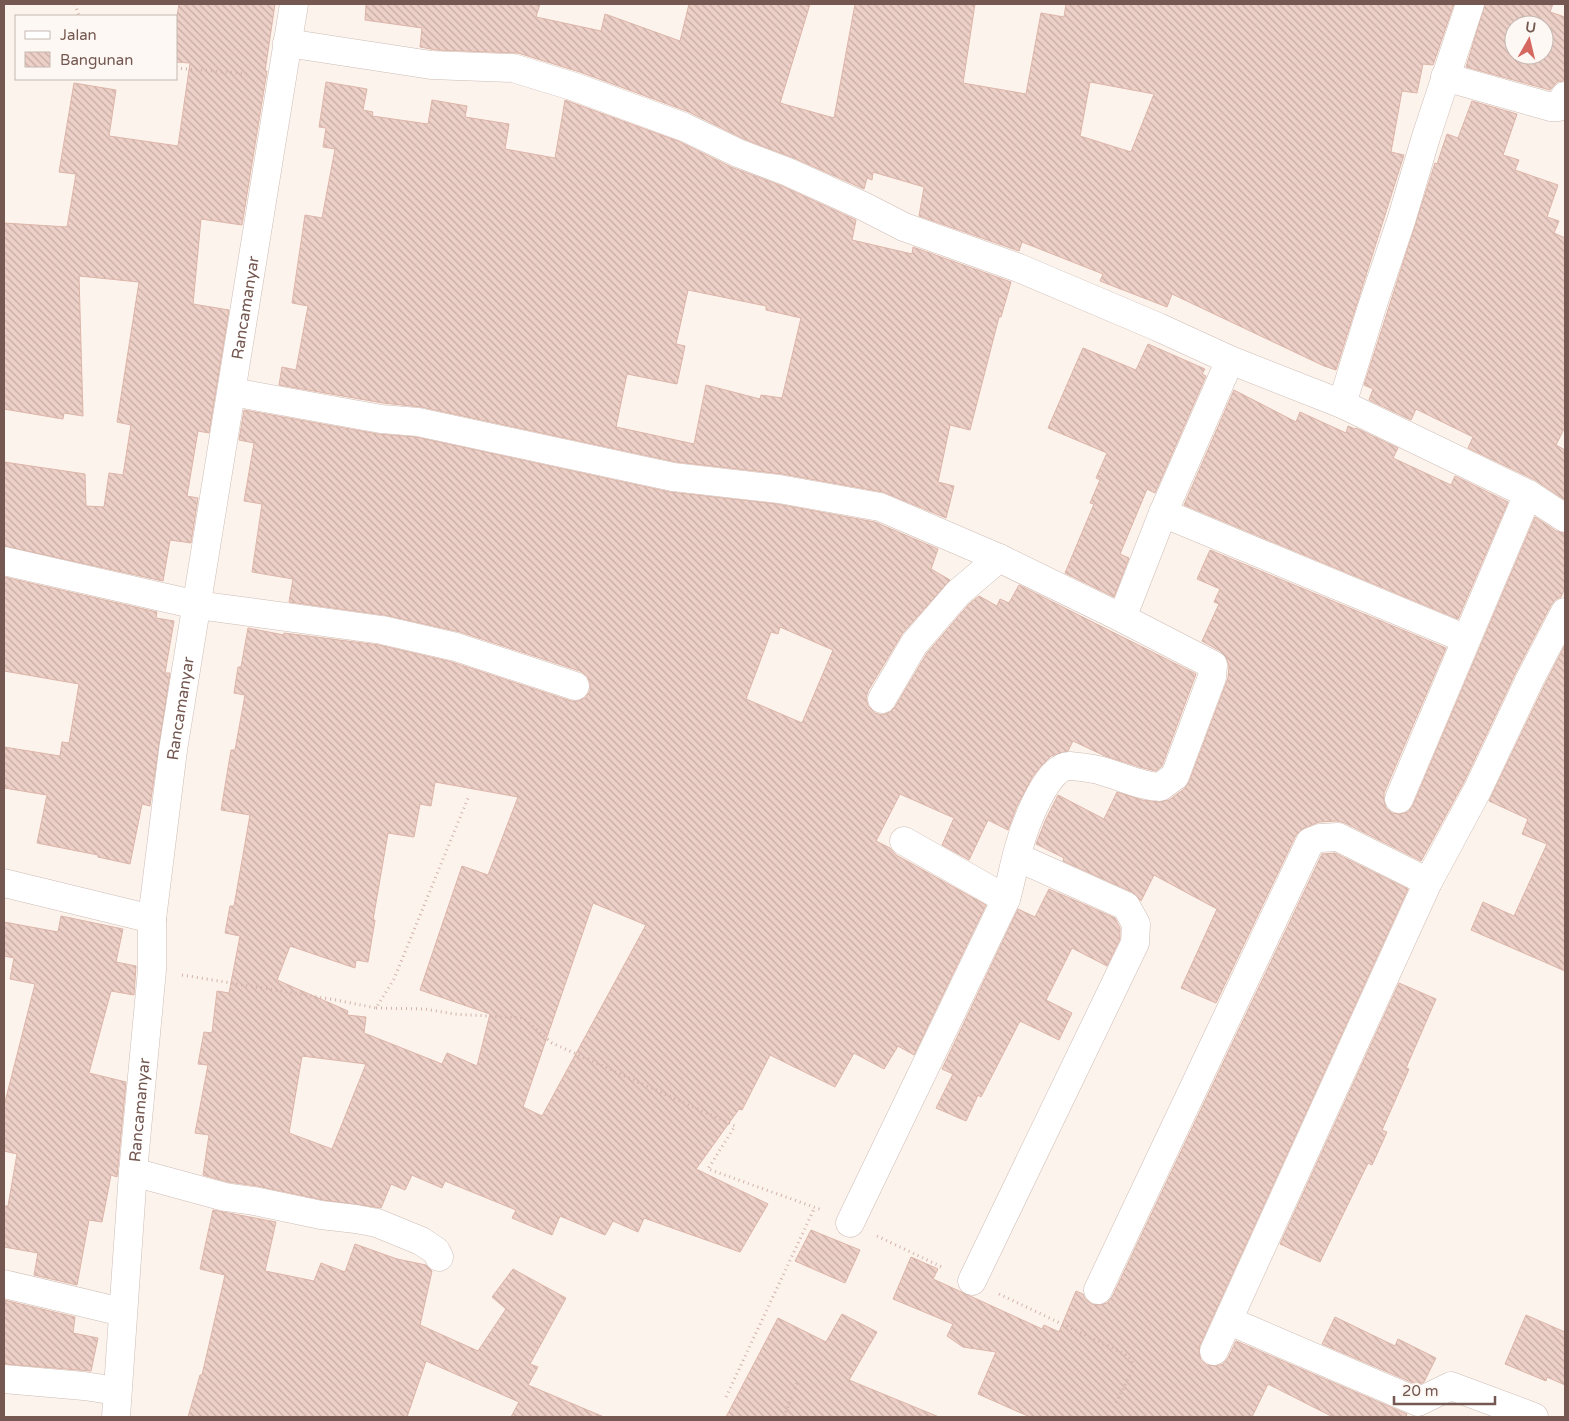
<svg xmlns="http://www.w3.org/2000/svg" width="1569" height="1421" font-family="'Varela Round',sans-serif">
<defs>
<pattern id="building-back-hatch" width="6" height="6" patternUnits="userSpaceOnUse" patternTransform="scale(1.25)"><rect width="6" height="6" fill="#edd0c7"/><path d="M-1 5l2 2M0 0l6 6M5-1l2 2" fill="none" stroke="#c5aca4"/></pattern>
</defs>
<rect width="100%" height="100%" fill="#fbf3ec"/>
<path fill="url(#building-back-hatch)" stroke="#deb5a9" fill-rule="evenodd" d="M 179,4 L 275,4 L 265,71 L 267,71 L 242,225 L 201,219 L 193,304 L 229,310 L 209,433 L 198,431 L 187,496 L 198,498 L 191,543 L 170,540 L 163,581 L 4,546 L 4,462 L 85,474 L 86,506 L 104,507 L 109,473 L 123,475 L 131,425 L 117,422 L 139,282 L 79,276 L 83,416 L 64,413 L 63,419 L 4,409 L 4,223 L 67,227 L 76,174 L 59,172 L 74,83 L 116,90 L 109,136 L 178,146 L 190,63 L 176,62 L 176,22 Z
M 366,4 L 540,4 L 536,17 L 601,31 L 605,14 L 680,41 L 689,4 L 810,4 L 780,103 L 834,118 L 855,4 L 975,4 L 963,83 L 1026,94 L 1041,13 L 1064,17 L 1066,4 L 1454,4 L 1433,65 L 1423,64 L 1417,93 L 1402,91 L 1391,152 L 1404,155 L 1336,370 L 1324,366 L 1172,294 L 1167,307 L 1100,281 L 1103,274 L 1022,242 L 1019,251 L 919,216 L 924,187 L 873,172 L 872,180 L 867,178 L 864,189 L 794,158 L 744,139 L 689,112 L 580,72 L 518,53 L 436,50 L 420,47 L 422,28 L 365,20 ZM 1090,82 L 1154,94 L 1131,152 L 1080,136 Z
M 1485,4 L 1553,4 L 1550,12 L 1565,17 L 1565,75 L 1563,81 L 1557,82 L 1550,90 L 1466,67 ZM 1514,25 L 1544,25 L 1544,55 L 1514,55 Z
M 326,82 L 367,89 L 363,110 L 373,112 L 372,116 L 428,124 L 432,100 L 467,106 L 465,117 L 509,124 L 505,149 L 555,158 L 565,100 L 678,141 L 731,167 L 782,186 L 856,220 L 852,240 L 912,254 L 913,247 L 1011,282 L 1001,317 L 999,317 L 970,430 L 950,425 L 938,482 L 954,486 L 946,518 L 883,492 L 782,474 L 676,462 L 421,407 L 383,403 L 279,385 L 282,367 L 296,370 L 308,306 L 292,303 L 305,215 L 322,218 L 335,149 L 323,147 L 326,128 L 319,127 ZM 688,290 L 766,306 L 766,310 L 801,318 L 782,398 L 761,395 L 760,399 L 706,385 L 694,444 L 616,427 L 627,374 L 677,384 L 685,346 L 676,344 Z
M 1472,101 L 1517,114 L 1503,155 L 1519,160 L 1515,170 L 1558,185 L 1547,217 L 1559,221 L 1554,233 L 1565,238 L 1565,427 L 1556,445 L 1565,450 L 1565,500 L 1535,480 L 1468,448 L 1473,437 L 1416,409 L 1411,420 L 1369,400 L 1373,389 L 1364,385 L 1435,163 L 1437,164 L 1447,134 L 1458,138 Z
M 1148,344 L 1205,369 L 1202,374 L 1206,376 L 1155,493 L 1147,489 L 1120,554 L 1129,558 L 1114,597 L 1065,573 L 1094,504 L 1090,503 L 1100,480 L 1096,478 L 1107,453 L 1048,428 L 1083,348 L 1136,370 Z
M 1234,390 L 1296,422 L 1300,412 L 1346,433 L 1348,426 L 1355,429 L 1356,428 L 1398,448 L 1393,458 L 1451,485 L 1455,476 L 1508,502 L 1458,619 L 1184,505 Z
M 244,410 L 378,434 L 416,437 L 670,492 L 777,504 L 875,522 L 938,549 L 931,569 L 950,580 L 902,634 L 868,691 L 866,698 L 868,706 L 875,713 L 882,715 L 890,712 L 895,707 L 927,653 L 969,604 L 979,596 L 997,606 L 1000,599 L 1009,603 L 1019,585 L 1196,674 L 1162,766 L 1156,771 L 1143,768 L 1105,756 L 1073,741 L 1068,751 L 1051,756 L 1041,766 L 1033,776 L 1017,806 L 1008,830 L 988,820 L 969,860 L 942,845 L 954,818 L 900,794 L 876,841 L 890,848 L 896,855 L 986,905 L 914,1055 L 898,1046 L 884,1069 L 854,1053 L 835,1087 L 770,1055 L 742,1110 L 739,1109 L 696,1169 L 768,1204 L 740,1252 L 644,1218 L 638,1232 L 613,1221 L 605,1235 L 560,1216 L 552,1235 L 512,1218 L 516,1210 L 445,1181 L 442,1188 L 412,1175 L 405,1190 L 391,1184 L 381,1208 L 323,1200 L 257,1186 L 228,1182 L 203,1175 L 209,1135 L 195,1133 L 208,1065 L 198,1064 L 204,1032 L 212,1033 L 217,991 L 229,993 L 240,936 L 225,933 L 230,906 L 234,906 L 250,815 L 221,810 L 231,750 L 235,750 L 245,695 L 234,693 L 238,667 L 241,667 L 248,628 L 284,635 L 284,633 L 379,645 L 452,662 L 571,701 L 578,701 L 585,698 L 590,691 L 590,683 L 587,676 L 580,671 L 460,632 L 384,615 L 289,602 L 293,579 L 252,572 L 262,504 L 244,501 L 254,443 L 239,440 ZM 780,627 L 833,650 L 802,723 L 746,699 L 771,632 L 778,634 ZM 435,782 L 518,797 L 488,875 L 462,866 L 420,990 L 490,1014 L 477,1066 L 447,1053 L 442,1064 L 364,1033 L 366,1017 L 347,1015 L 348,1011 L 277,980 L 290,946 L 355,968 L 356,960 L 368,962 L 375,920 L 373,920 L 388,833 L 414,837 L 420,804 L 431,806 ZM 593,903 L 646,925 L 542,1116 L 523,1107 ZM 302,1056 L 366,1064 L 332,1149 L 289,1133 Z
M 1535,517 L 1556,531 L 1565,533 L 1565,588 L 1561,597 L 1556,599 L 1551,605 L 1516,672 L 1463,784 L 1421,861 L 1345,823 L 1337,821 L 1319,822 L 1304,828 L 1296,835 L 1216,1003 L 1181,988 L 1217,909 L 1154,875 L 1141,901 L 1132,892 L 1063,861 L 1064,858 L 1036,844 L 1046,819 L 1058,795 L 1104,819 L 1117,792 L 1142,800 L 1159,802 L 1169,800 L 1184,789 L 1189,782 L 1228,678 L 1229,666 L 1226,657 L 1220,651 L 1202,641 L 1219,604 L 1214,602 L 1220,589 L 1197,579 L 1210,550 L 1446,648 L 1384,793 L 1384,801 L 1386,808 L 1392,813 L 1400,814 L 1408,812 L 1413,805 Z
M 4,577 L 157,612 L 156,618 L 174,621 L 165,673 L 170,673 L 151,799 L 150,806 L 142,804 L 130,864 L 98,857 L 98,855 L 37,843 L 47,795 L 4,788 L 4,747 L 60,756 L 62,742 L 69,743 L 79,684 L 4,671 Z
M 1565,645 L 1565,971 L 1471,930 L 1483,902 L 1514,916 L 1547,844 L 1522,834 L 1528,819 L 1489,801 L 1544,686 Z
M 1335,853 L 1408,889 L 1200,1345 L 1199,1353 L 1201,1360 L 1207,1365 L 1216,1366 L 1223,1364 L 1228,1358 L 1236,1341 L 1407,1414 L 1406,1417 L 1333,1417 L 1268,1384 L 1252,1417 L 1030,1417 L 978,1394 L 996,1352 L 963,1347 L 947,1336 L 953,1324 L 893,1299 L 911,1257 L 938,1269 L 933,1279 L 1042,1329 L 1044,1325 L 1059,1332 L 1076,1291 L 1083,1294 L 1085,1299 L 1092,1304 L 1100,1305 L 1107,1303 L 1112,1297 L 1322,854 Z
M 1049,889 L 1115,918 L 1120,928 L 1120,939 L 1107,966 L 1072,948 L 1046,1000 L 1072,1013 L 1059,1040 L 1020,1021 L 981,1097 L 978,1095 L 966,1121 L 936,1108 L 953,1074 L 942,1069 L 1018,909 L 1035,917 Z
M 61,916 L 123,929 L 116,962 L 136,966 L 134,995 L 111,991 L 89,1073 L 126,1082 L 117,1177 L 111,1175 L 102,1222 L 89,1220 L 77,1285 L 34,1275 L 38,1253 L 4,1247 L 4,1206 L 8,1206 L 17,1154 L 4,1151 L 4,1106 L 35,984 L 10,979 L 14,958 L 4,956 L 4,922 L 58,932 Z
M 1399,983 L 1436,999 L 1406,1068 L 1409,1069 L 1382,1130 L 1387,1132 L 1372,1165 L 1368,1163 L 1320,1262 L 1280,1244 Z
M 213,1210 L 276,1222 L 265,1271 L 314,1281 L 321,1263 L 345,1272 L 355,1244 L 397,1259 L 426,1265 L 432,1271 L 420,1325 L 478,1351 L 506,1309 L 492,1297 L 513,1269 L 566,1298 L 530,1364 L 538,1367 L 528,1385 L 604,1417 L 511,1417 L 519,1402 L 426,1361 L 407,1417 L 188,1417 L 200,1375 L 202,1375 L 225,1275 L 200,1269 Z
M 811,1230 L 860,1250 L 845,1283 L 795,1261 Z
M 4,1300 L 75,1317 L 73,1333 L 98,1338 L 91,1371 L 4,1364 Z
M 842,1314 L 877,1332 L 849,1380 L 939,1417 L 726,1417 L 778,1318 L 826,1342 Z
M 1526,1315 L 1565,1332 L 1565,1385 L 1547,1377 L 1546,1381 L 1505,1364 Z
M 1335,1317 L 1395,1346 L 1398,1339 L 1436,1358 L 1424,1382 L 1418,1385 L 1322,1344 Z"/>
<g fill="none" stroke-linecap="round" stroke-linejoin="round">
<g stroke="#cebcb5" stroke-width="29">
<g id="minor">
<path d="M 287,43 L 431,65 L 513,68 L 575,87 L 684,127 L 738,153 L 788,172 L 863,206 L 904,227 L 1019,268 L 1158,327 L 1230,360 L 1342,404 L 1528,494 L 1565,518"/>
<path d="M 1445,77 L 1551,107 L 1558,107 L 1565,96"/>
<path d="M 232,392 L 381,419 L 418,422 L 673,477 L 779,489 L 880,507 L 999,558 L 1122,618 L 1213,665 L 1212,677 L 1175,776 L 1160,787 C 1140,786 1123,777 1105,772 C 1094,768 1081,767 1070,766 C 1047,764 1024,828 1019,847 C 1014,864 1011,882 1006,899 L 904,841"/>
<path d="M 1342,404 L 1372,307 L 1401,221 L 1426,137 L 1470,4"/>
<path d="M 1163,513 L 1466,639"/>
<path d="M 4,561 L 197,605 L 382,630 L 456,647 L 575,686"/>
<path d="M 1122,618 L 1163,513 L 1230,360"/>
<path d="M 882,699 L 914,644 L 958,593 L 999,558"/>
<path d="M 1399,799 L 1528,494"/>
<path d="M 4,883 L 152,919"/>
<path d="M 133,1172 L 225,1197 L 254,1201 L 321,1215 L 356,1219 L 377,1223 L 421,1241 L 436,1251 L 439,1257"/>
<path d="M 850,1223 L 1006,899"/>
<path d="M 972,1281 L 1135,943 L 1136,924 L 1126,906 L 1017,857"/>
<path d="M 4,1284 L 122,1312"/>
<path d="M 1098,1290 L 1310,842 L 1320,838 L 1338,837 L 1428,882"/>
<path d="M 1241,1326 L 1418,1402 L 1451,1386 L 1534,1417"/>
<path d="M 1214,1351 L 1428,882 L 1477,791 L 1530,679 L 1565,612"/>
<path d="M 4,1379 L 84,1386 L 117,1391"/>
<path id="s1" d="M 116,1417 L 133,1172 L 152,970 L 152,919 L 173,750 L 294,4"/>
</g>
</g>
<path stroke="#d2b3aa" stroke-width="3" stroke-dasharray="1 4" stroke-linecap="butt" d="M 75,4 L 79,16
M 176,68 L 250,74
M 182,975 L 336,1000 L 376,1008 L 394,979 L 468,798
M 376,1008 L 425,1009 L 454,1014 L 523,1018 L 552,1043 L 735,1126 L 708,1169 L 822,1210
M 877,1236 L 944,1268
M 999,1294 L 1123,1353 L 1131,1359 L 1134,1367 L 1109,1417
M 726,1397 L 815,1207
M 784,1417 L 797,1383"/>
<use href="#minor" stroke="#fff" stroke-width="28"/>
</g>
<g text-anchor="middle" stroke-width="4.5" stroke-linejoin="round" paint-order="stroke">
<g font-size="16" fill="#745851" stroke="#fdf8f3">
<text dy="6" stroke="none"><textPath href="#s1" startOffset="1118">Rancamanyar</textPath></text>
<text dy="6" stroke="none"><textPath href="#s1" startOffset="712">Rancamanyar</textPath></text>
<text dy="6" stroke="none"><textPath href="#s1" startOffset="308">Rancamanyar</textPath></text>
</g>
</g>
<rect width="1569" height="1421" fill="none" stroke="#745851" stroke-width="10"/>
<rect x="15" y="15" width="162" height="65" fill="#fdf8f3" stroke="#c6b8b2"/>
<rect x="25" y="31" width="25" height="8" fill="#ffffff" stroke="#c6b8b2"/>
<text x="60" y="40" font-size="15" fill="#745851">Jalan</text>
<rect x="25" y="52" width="25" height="15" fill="url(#building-back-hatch)" stroke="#c6b8b2"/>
<text x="60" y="65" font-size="15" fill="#745851">Bangunan</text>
<g transform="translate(1529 40) rotate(8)"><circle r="24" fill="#fdf8f3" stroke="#c6b8b2"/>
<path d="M0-4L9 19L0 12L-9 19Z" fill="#d56861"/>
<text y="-8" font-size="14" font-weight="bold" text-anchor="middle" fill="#745851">U</text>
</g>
<path d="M1394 1396v8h101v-8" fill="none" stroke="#745851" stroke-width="2.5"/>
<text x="1402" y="1396" font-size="15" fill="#745851" stroke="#fdf8f3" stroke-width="4" paint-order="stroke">20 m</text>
</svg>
